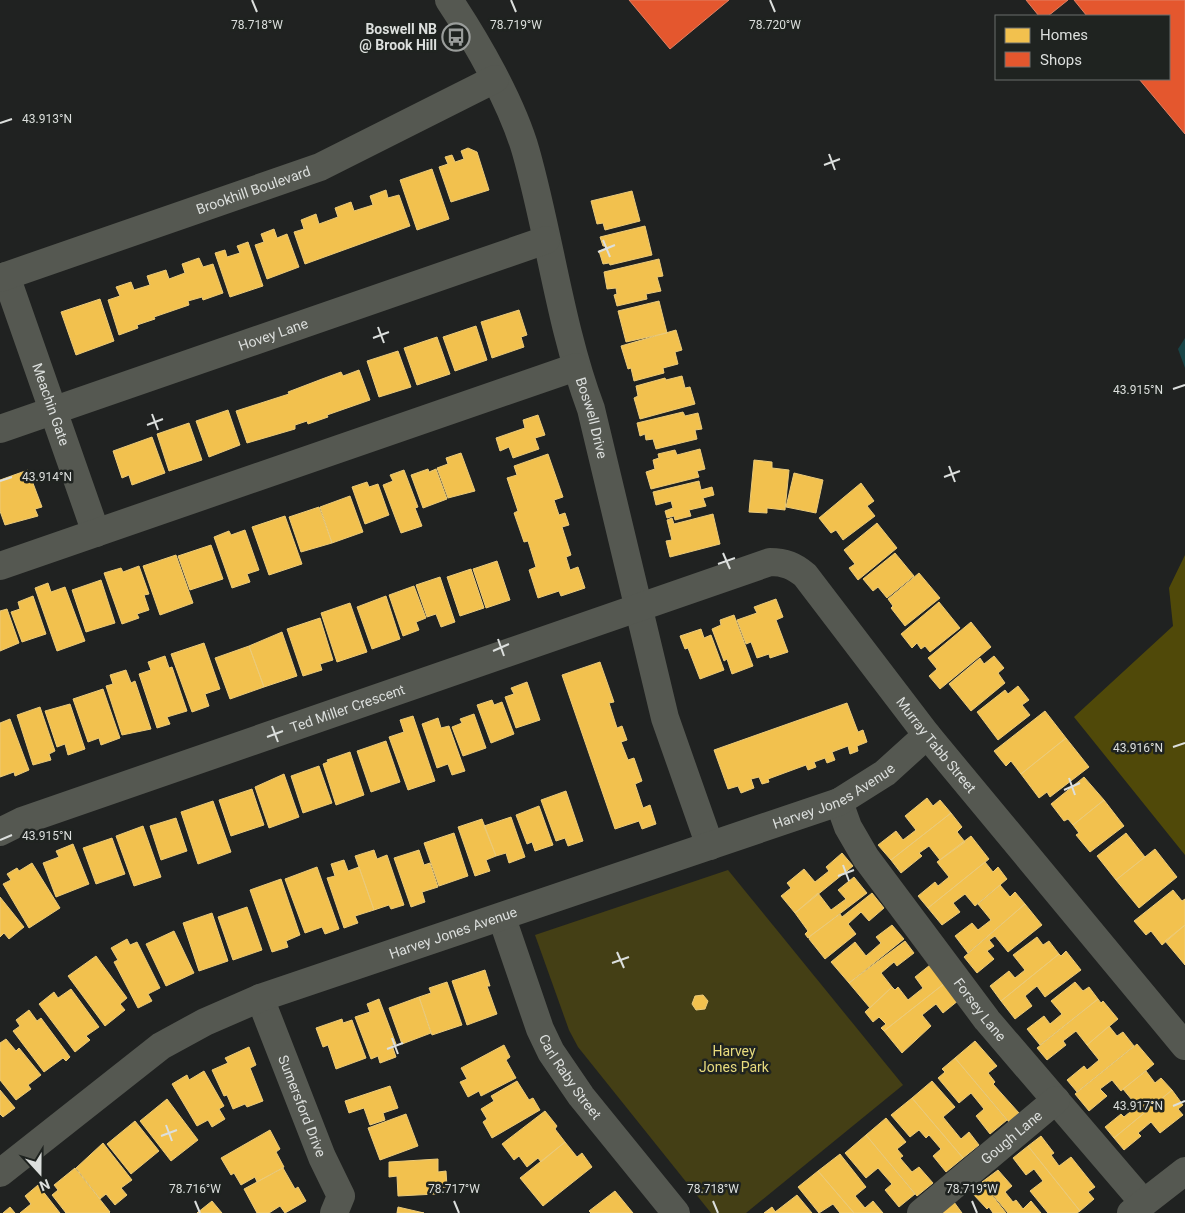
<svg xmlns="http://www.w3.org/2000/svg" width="1185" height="1213" font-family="Roboto,sans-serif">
<rect width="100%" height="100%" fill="#202221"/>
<path fill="#443f15" d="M 728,870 L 903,1085 L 746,1213 L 711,1213 L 578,1047 L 569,1030 L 535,935 Z"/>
<path fill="#504909" d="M 1185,555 L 1185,855 L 1074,717 L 1173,626 L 1169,588 Z"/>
<path fill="#184447" d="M 1185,338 L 1185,368 L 1178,349 Z"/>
<path fill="#f2c14e" stroke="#ebca79" d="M 468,148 L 477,152 L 489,190 L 451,202 L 439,167 L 448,164 L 445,157 L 452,155 L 455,162 L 464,159 L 461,151 Z
M 432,169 L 449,219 L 417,230 L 400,180 Z
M 386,190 L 388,198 L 399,195 L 410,226 L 305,264 L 294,232 L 304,229 L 301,220 L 316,214 L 319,224 L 338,217 L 335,208 L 351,202 L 354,211 L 373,205 L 370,196 Z
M 632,191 L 640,221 L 605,230 L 603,223 L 597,224 L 591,201 Z
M 645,226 L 652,255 L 610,265 L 609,263 L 603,264 L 599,251 L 606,249 L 605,246 L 603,246 L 600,237 Z
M 274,229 L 277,238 L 287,234 L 299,267 L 267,279 L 255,245 L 264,242 L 261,234 Z
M 248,242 L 263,286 L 230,297 L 215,253 L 225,250 L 227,257 L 240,253 L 237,246 Z
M 199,258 L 203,267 L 213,264 L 223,293 L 203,300 L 202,297 L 188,301 L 189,305 L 154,317 L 155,319 L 137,325 L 138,328 L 119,335 L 108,300 L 120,296 L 116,287 L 131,282 L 134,290 L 150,285 L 147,276 L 166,270 L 169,279 L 185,273 L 182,264 Z
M 659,259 L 663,276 L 657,277 L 661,291 L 646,294 L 647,299 L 617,306 L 614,295 L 617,294 L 616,288 L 607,289 L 604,272 Z
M 100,299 L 114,341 L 76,355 L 61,312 Z
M 659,301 L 667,333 L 626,342 L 618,311 Z
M 519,310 L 527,335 L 521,337 L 524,347 L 492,358 L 481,322 Z
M 476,326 L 487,360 L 455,371 L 443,337 Z
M 676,330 L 682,350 L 675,352 L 678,364 L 663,368 L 664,373 L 634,381 L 631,368 L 628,369 L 621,346 Z
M 437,337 L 450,374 L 417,385 L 404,348 Z
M 398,351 L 411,387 L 379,397 L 367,361 Z
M 359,370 L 370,400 L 327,415 L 328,417 L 308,424 L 307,421 L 295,425 L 295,429 L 247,443 L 236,411 L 289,394 L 288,392 L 322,379 L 341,372 L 343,376 Z
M 682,376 L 685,388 L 690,387 L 695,404 L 640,419 L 634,398 L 638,396 L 636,386 L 665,378 L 666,380 Z
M 228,410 L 240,445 L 209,457 L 196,421 Z
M 683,412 L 685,416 L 698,413 L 702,429 L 695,430 L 697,439 L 656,449 L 653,439 L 646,440 L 645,434 L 640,436 L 637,423 Z
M 538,415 L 545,435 L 535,438 L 539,449 L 513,458 L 509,447 L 500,451 L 496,438 L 525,428 L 523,420 Z
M 189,423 L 202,460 L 169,471 L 157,434 Z
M 152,437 L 165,473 L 132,485 L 129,475 L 122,478 L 113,451 Z
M 700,449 L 705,469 L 697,471 L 699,477 L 651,489 L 646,472 L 655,469 L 653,460 L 659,458 L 658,454 L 675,450 L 677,455 Z
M 461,453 L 475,491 L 448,498 L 437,468 L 448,464 L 446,458 Z
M 548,454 L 563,497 L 554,500 L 559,515 L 565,513 L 569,525 L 562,527 L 571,555 L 566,557 L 570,570 L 578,567 L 585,588 L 561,596 L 559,591 L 538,598 L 529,570 L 536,567 L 528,541 L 524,542 L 514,513 L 518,511 L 507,478 L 517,475 L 514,466 Z
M 754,460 L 772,462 L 772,468 L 789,470 L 785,510 L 767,508 L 767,513 L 749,512 Z
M 428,469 L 429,472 L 436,469 L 447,499 L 423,508 L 411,475 Z
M 28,470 L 42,507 L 35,509 L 38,516 L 5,525 L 0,511 L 0,480 Z
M 404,470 L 418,507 L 415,508 L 422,526 L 401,533 L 383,485 L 393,481 L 390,475 Z
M 794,473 L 823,480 L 816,513 L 786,507 Z
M 699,481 L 701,490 L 712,487 L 714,495 L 703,498 L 706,506 L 689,510 L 691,516 L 675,520 L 674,516 L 667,518 L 665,511 L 673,508 L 671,501 L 656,505 L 653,492 Z
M 367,482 L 369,487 L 378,484 L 389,515 L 365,524 L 352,487 Z
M 861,483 L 874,501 L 867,506 L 875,516 L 843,540 L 836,530 L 831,533 L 819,518 Z
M 350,496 L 363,532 L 332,543 L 320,507 Z
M 319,507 L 332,543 L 301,552 L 289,517 Z
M 713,514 L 720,544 L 670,557 L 666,541 L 672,540 L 667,520 L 672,518 L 674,524 Z
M 285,516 L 302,564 L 269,575 L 252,527 Z
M 877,523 L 897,548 L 858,580 L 849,568 L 855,564 L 844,550 Z
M 245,530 L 259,570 L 247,574 L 250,582 L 232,588 L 214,537 L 229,531 L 231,535 Z
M 211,545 L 223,579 L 190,590 L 178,556 Z
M 895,553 L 914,576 L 887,598 L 878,587 L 873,591 L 863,579 Z
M 176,555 L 193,603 L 160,615 L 143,566 Z
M 497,561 L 510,600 L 486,608 L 473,569 Z
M 139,566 L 149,594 L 144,595 L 149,610 L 137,614 L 139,618 L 122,624 L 104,573 L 121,568 L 123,572 Z
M 471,569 L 484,608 L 460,616 L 447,577 Z
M 919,573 L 940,598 L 905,626 L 891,608 L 893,606 L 888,599 Z
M 440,577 L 455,622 L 441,627 L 436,614 L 427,617 L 416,585 Z
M 101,580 L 115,623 L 86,632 L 72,590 Z
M 48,583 L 51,592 L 65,587 L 85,641 L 57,651 L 35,588 Z
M 414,586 L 426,618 L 416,622 L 419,630 L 403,636 L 389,595 Z
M 33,596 L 46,634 L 22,642 L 11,612 L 20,609 L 18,602 Z
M 386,596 L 400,639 L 372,649 L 357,607 Z
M 776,599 L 783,617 L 776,620 L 788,652 L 770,658 L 769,654 L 757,658 L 751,642 L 746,644 L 737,620 L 757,613 L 754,607 Z
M 939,602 L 960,628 L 930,652 L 925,646 L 921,649 L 917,643 L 912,648 L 901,634 Z
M 350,603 L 367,652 L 337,662 L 321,613 Z
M 7,609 L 19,643 L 0,651 L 0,611 Z
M 734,615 L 753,666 L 732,674 L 727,659 L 724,661 L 712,629 L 721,625 L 720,620 Z
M 320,618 L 333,660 L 320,664 L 322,670 L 303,676 L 287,629 Z
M 971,622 L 991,647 L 940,689 L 929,676 L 937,669 L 928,658 Z
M 701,629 L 704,638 L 711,635 L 724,670 L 700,679 L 688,648 L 685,649 L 680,636 Z
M 282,632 L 297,676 L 264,687 L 249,646 Z
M 204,643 L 220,689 L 205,694 L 209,706 L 192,712 L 171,654 Z
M 249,646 L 264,687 L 230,699 L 215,658 Z
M 165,656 L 169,668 L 172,667 L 187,711 L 167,717 L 170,724 L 157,728 L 139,674 L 151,670 L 148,662 Z
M 994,656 L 1004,668 L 998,673 L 1005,683 L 971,711 L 949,684 L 980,658 L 984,664 Z
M 600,662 L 614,702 L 609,703 L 617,728 L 622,726 L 627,740 L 621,742 L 628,760 L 634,758 L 642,781 L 635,784 L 643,808 L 650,805 L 656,824 L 642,829 L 639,821 L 615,829 L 562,675 Z
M 126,670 L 131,683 L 135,681 L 151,729 L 122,735 L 106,686 L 113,684 L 110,675 Z
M 527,682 L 540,720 L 516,728 L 505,697 L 514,694 L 511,688 Z
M 1018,686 L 1029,700 L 1022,705 L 1030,715 L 998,740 L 977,712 L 1005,690 L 1008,694 Z
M 103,689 L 120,738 L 101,745 L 99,738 L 88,742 L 73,699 Z
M 492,700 L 494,705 L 502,702 L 514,734 L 491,743 L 477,705 Z
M 847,703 L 858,732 L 863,730 L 867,742 L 857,746 L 858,751 L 850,754 L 848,746 L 832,752 L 835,760 L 827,763 L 825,758 L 814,762 L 816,767 L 808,770 L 806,765 L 768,779 L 769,782 L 762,784 L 759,777 L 751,779 L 754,788 L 741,793 L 738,786 L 728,789 L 714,750 Z
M 70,704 L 85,749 L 68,755 L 65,744 L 57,747 L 45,711 Z
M 40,707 L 55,751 L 49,754 L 51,760 L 33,765 L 17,715 Z
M 1045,711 L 1066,738 L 1021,774 L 1011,761 L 1006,766 L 994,751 Z
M 474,714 L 486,748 L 463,756 L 452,727 L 462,723 L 460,719 Z
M 413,716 L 435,781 L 408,790 L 389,737 L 404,732 L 400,720 Z
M 438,718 L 441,728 L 449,726 L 465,771 L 452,775 L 448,764 L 437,768 L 422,724 Z
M 10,719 L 29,770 L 15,776 L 14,772 L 0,777 L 0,723 Z
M 1066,738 L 1089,767 L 1050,797 L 1047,792 L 1039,798 L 1021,774 Z
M 386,741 L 400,782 L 371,792 L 357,751 Z
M 350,752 L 364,795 L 336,805 L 323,764 L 328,762 L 327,760 Z
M 319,766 L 332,803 L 303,813 L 291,776 Z
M 284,774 L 299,817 L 269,828 L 255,787 Z
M 1084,777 L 1104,800 L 1073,825 L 1068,819 L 1064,821 L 1051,804 Z
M 252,789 L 264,825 L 231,836 L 219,800 Z
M 566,791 L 583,841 L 568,846 L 565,838 L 556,841 L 541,800 Z
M 927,798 L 933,806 L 940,800 L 951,813 L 891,860 L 878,845 L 896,831 L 903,840 L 916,830 L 905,816 Z
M 1104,800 L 1124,826 L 1090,852 L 1076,835 L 1079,833 L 1073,825 Z
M 213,801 L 231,852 L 198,864 L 181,812 Z
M 539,806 L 553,845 L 535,851 L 532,842 L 527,844 L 516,815 Z
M 951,813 L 962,827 L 957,832 L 965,842 L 940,860 L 929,846 L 919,853 L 922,856 L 901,873 L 891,860 Z
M 511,817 L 525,857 L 509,863 L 506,853 L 496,856 L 484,826 Z
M 176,818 L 187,851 L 161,860 L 150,826 Z
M 482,819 L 496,856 L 486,860 L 490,871 L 475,876 L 458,827 Z
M 143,826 L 161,877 L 134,886 L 116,836 Z
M 454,833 L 468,876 L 439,886 L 424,843 Z
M 1126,833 L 1145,857 L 1116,880 L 1097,856 Z
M 971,836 L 989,859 L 928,908 L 918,896 L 935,882 L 938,886 L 949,877 L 937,862 Z
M 112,838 L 125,874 L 96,884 L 83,848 Z
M 73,844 L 89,884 L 56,897 L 43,863 L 59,857 L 56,851 Z
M 1155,849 L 1177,877 L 1139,908 L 1116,880 Z
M 374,850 L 377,859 L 387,855 L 404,905 L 391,909 L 389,905 L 374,910 L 355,856 Z
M 419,850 L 424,865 L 430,863 L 438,887 L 422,892 L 425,902 L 411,907 L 394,858 Z
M 842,853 L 853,866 L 795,913 L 781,896 L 791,888 L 787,883 L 804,869 L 815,882 L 829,871 L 826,867 Z
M 344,860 L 348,871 L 359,867 L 374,910 L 355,916 L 358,923 L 344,928 L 327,878 L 335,876 L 331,864 Z
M 985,862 L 993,872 L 998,867 L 1007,879 L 975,906 L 965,894 L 953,903 L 960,912 L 942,925 L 928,908 Z
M 32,863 L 60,908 L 29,928 L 3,884 L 11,880 L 7,874 L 17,868 L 19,871 Z
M 317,867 L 339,929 L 325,934 L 322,927 L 305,933 L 285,879 Z
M 854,877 L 867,893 L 808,938 L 805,934 L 808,931 L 795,913 L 818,893 L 831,910 L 846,899 L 838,890 Z
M 281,879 L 300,935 L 286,941 L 288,947 L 272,952 L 250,890 Z
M 1000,885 L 1010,897 L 1015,892 L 1025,904 L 968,953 L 955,936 L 972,923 L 978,930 L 991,920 L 978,904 Z
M 1173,890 L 1182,901 L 1185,899 L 1185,925 L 1162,945 L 1151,931 L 1146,935 L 1134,921 Z
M 872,893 L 884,908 L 869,921 L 861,912 L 848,924 L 856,934 L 825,959 L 809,939 L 810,936 L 840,914 L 842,917 Z
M 0,897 L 24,927 L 9,939 L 4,933 L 0,937 Z
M 1025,904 L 1042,925 L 1008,952 L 995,936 L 989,940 L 994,946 L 987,951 L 994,959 L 977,973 L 964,957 Z
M 247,907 L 262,950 L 233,960 L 218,917 Z
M 212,913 L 228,961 L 199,971 L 183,923 Z
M 892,925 L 904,939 L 849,983 L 831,962 L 855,942 L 866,956 L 881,943 L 876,937 Z
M 1185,925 L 1185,965 L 1165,941 Z
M 174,931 L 194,973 L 166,986 L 146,944 Z
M 1037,937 L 1043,945 L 1049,941 L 1059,954 L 1001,1001 L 990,986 L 1009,971 L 1015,978 L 1025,970 L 1013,955 Z
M 127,939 L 130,945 L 137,942 L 160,988 L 148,994 L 152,1001 L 138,1008 L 114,962 L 118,960 L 111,948 Z
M 905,941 L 914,953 L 897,966 L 894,962 L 881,973 L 892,987 L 870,1008 L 849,983 Z
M 1066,951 L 1081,970 L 1045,997 L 1037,986 L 1025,996 L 1032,1006 L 1015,1019 L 1001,1001 L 1059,954 L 1061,956 Z
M 96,956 L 127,998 L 120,1004 L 125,1010 L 105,1026 L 68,976 Z
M 930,965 L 945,983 L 884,1031 L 881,1028 L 886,1024 L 879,1017 L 873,1022 L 865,1012 L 892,987 L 895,990 L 898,987 L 908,1000 L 923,988 L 915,977 Z
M 485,970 L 490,986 L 487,986 L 497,1014 L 467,1025 L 452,981 Z
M 447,982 L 462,1025 L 432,1035 L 419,997 L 431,993 L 429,988 Z
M 1075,982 L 1083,991 L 1089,987 L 1098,999 L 1040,1045 L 1027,1029 L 1044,1016 L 1050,1024 L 1062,1014 L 1051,1001 Z
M 945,983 L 959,1000 L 943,1013 L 936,1004 L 922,1015 L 931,1026 L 902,1053 L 884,1031 Z
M 71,989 L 99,1027 L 86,1036 L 90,1040 L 75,1052 L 39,1004 L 54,992 L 58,998 Z
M 703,995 L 708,1001 L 705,1009 L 696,1010 L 692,1004 L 695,996 Z
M 419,997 L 431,1033 L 402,1044 L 389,1008 Z
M 379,999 L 396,1044 L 392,1045 L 396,1057 L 380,1063 L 378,1056 L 371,1059 L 355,1017 L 370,1012 L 367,1004 Z
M 1098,999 L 1101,1003 L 1103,1001 L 1118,1019 L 1087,1045 L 1076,1031 L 1063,1041 L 1066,1045 L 1047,1060 L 1037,1048 Z
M 29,1010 L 37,1021 L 41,1018 L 70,1057 L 66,1061 L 63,1058 L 44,1072 L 13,1031 L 20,1026 L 16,1020 Z
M 342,1019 L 343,1023 L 352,1020 L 366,1058 L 336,1069 L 328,1045 L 323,1047 L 316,1028 Z
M 1109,1026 L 1117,1036 L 1123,1032 L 1134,1046 L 1077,1092 L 1067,1080 L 1084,1066 L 1087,1070 L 1099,1060 L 1087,1045 Z
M 6,1039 L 16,1051 L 19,1048 L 41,1075 L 28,1085 L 31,1089 L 16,1100 L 0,1080 L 0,1043 Z
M 975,1041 L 997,1066 L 988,1073 L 995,1082 L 993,1084 L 1019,1113 L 1009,1122 L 955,1058 Z
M 1137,1044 L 1154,1064 L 1121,1091 L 1112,1080 L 1100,1089 L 1107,1096 L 1089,1111 L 1075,1094 Z
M 504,1045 L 510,1057 L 506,1060 L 516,1078 L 481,1096 L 479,1091 L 468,1097 L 460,1082 L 467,1079 L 461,1068 Z
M 249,1047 L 256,1065 L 250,1068 L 263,1101 L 247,1107 L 245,1104 L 233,1109 L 227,1095 L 224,1096 L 212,1070 L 228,1063 L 225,1058 Z
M 955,1058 L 1007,1120 L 990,1134 L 976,1116 L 984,1109 L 971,1093 L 959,1103 L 938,1078 L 945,1072 L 942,1069 Z
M 204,1071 L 224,1106 L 219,1109 L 225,1119 L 212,1127 L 208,1120 L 197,1126 L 172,1084 L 187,1075 L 189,1080 Z
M 1146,1071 L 1155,1083 L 1161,1078 L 1172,1090 L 1114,1138 L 1105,1127 L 1121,1114 L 1124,1117 L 1137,1106 L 1123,1089 Z
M 517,1081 L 529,1100 L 533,1098 L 540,1110 L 492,1138 L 483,1122 L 487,1119 L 481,1109 L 494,1101 L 491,1096 Z
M 932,1081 L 955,1107 L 943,1117 L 961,1139 L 969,1132 L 979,1145 L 963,1158 L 912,1098 Z
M 390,1086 L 398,1108 L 383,1113 L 385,1120 L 370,1125 L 364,1108 L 349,1113 L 345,1101 Z
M 0,1090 L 15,1108 L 3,1117 L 0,1114 Z
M 1172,1090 L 1183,1105 L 1178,1109 L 1183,1115 L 1160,1133 L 1151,1122 L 1138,1133 L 1141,1136 L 1124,1150 L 1114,1138 Z
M 912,1098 L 963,1158 L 946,1172 L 933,1156 L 941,1149 L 929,1135 L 926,1138 L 919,1130 L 910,1137 L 891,1115 Z
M 167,1099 L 198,1140 L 171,1161 L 140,1121 Z
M 545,1111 L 557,1126 L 555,1129 L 565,1142 L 541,1162 L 538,1158 L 527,1167 L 519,1156 L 514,1160 L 502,1144 Z
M 406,1114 L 418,1146 L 380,1160 L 368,1128 Z
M 886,1118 L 906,1142 L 897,1149 L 903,1156 L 900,1158 L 912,1172 L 919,1167 L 933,1183 L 917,1196 L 866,1135 Z
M 135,1121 L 159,1151 L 131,1174 L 107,1144 Z
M 270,1130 L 280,1149 L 276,1152 L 284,1167 L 257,1182 L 255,1177 L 241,1185 L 234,1173 L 231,1175 L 221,1158 Z
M 866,1135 L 915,1194 L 899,1207 L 885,1190 L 892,1184 L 878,1168 L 866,1178 L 845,1153 Z
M 1041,1136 L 1054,1153 L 1051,1155 L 1059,1166 L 1071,1157 L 1095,1187 L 1088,1192 L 1094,1199 L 1080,1211 L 1028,1146 Z
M 565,1142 L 577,1157 L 582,1153 L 592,1167 L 543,1206 L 520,1178 Z
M 103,1143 L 132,1180 L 121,1188 L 127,1195 L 115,1205 L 106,1194 L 100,1199 L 76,1168 Z
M 1028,1146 L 1080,1211 L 1077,1213 L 1048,1213 L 1030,1191 L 1043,1181 L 1034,1169 L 1026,1175 L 1013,1158 Z
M 840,1154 L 866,1187 L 855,1196 L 865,1208 L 873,1201 L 883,1213 L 854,1213 L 818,1171 Z
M 438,1159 L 438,1172 L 446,1171 L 447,1187 L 435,1188 L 436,1194 L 398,1196 L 397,1176 L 389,1177 L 389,1162 Z
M 75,1168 L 110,1212 L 109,1213 L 66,1213 L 52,1195 L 58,1190 L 54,1185 Z
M 283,1168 L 295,1189 L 298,1187 L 306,1201 L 285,1213 L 280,1206 L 269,1213 L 257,1213 L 244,1189 Z
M 998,1170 L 1012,1186 L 1005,1192 L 1013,1202 L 1016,1200 L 1023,1209 L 1031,1201 L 1041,1213 L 1008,1213 L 982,1182 Z
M 818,1171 L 854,1213 L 840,1213 L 833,1204 L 819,1213 L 798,1187 Z
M 38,1185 L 60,1213 L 20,1213 L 31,1204 L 25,1196 Z
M 984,1185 L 1006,1213 L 993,1213 L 989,1207 L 987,1209 L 973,1194 Z
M 615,1191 L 633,1213 L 591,1213 L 589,1211 Z
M 797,1195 L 812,1213 L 776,1213 L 775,1212 Z
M 212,1201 L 222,1213 L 197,1213 Z
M 954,1202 L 962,1213 L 940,1213 Z
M 10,1207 L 15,1213 L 3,1213 Z
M 398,1207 L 424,1213 L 397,1213 Z
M 772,1207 L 776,1213 L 764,1213 Z"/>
<path fill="#e4572e" stroke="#e28062" d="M 629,0 L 729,0 L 670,49 Z
M 1026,0 L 1068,0 L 1048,16 L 1039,16 Z
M 1074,0 L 1185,0 L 1185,134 L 1139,79 L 1169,79 L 1169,16 L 1087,16 Z"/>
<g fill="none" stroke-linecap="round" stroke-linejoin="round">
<g stroke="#555851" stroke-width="28">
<path id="s1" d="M 449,0 C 477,42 512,103 526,152 C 550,237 560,326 591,409 L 665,718 L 710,846"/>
<path id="s2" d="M 6,276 L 96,533"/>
<path id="s3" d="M 0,278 L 320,167 L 495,79"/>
<path id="s4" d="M 0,429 L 546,240"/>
<path d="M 0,566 L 576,367"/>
<path id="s5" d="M 839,802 L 848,827 L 866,858 L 987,1020 L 1143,1202"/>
<path id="s6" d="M 0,832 L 22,821 L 770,562 C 785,562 794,566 805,575 L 927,735 L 1185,1046"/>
<path id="s7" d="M 502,918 L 540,1029 L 551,1052 L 581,1096 L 676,1213"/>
<path id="s8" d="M 260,998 L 322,1157 L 341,1196 L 334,1213"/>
<path id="s9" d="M 0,1173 L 161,1046 L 205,1022 L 260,998 L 839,802 L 885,773 L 927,735"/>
<path id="s10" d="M 921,1213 L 1056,1100"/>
<path d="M 1131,1213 L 1185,1171"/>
</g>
</g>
<path fill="none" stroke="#dcdfdd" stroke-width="2" d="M 252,0 L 257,12M 511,0 L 516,12M 770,0 L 775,12M 0,123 L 12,119M 829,154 L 835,170M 824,165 L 840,159M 603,240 L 610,257M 598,252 L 615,245M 378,327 L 384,343M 373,338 L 389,332M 1173,389 L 1185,385M 152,414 L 158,430M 147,425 L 163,419M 949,466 L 955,482M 944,477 L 960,471M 0,481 L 12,477M 723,553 L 730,569M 718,564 L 735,558M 498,639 L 504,656M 493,651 L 509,644M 272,726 L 278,742M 267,737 L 283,731M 1173,747 L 1185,743M 1069,778 L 1075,795M 1064,790 L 1080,783M 0,840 L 12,835M 843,865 L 849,881M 838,876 L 854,870M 617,952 L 624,968M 612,963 L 629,957M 392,1038 L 398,1054M 387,1049 L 403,1043M 1173,1106 L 1185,1101M 166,1125 L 172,1141M 161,1136 L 177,1130M 195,1201 L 200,1213M 454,1201 L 459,1213M 713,1201 L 718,1213M 972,1201 L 977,1213"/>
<defs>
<g id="bus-ring" transform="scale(1.4375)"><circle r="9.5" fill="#1f2320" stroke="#9a9d9b" stroke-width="1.5"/><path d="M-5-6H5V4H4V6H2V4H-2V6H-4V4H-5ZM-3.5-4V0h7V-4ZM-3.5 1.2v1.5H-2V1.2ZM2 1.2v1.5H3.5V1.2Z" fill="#9a9d9b"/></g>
</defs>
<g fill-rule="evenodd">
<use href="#bus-ring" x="456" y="37"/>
</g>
<g text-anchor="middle" stroke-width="5" stroke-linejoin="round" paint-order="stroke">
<g font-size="14" font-weight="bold" fill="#dcdfdd" stroke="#1f2320" text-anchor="end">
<text x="437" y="34">Boswell NB<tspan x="437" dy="16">@ Brook Hill</tspan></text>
</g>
<g font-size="14" fill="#dcdfdd" stroke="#1f2320">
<text dy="5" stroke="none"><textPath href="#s3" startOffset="268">Brookhill Boulevard</textPath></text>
<text dy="5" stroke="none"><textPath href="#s4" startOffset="289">Hovey Lane</textPath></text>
<text dy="5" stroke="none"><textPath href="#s2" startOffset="136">Meachin Gate</textPath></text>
<text dy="5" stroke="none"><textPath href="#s1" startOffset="445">Boswell Drive</textPath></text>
<text dy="5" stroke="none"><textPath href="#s6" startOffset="369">Ted Miller Crescent</textPath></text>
<text dy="5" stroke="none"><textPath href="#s6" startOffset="1069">Murray Tabb Street</textPath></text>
<text dy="5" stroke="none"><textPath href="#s9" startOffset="924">Harvey Jones Avenue</textPath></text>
<text dy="5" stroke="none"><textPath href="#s9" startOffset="519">Harvey Jones Avenue</textPath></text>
<text dy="5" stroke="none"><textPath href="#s5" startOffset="252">Forsey Lane</textPath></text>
<text dy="5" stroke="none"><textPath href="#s7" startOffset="174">Carl Raby Street</textPath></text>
<text dy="5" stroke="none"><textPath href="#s8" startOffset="116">Sumersford Drive</textPath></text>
<text dy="5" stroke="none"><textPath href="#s10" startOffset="118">Gough Lane</textPath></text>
</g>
<g font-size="14" fill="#e9dc7e" stroke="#1f2320">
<text x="734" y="1056">Harvey<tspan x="734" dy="16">Jones Park</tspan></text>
</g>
</g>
<g font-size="12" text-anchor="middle" fill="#dcdfdd" stroke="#1f2320" stroke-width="5" stroke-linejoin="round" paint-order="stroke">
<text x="257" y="29">78.718°W</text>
<text x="516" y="29">78.719°W</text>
<text x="775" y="29">78.720°W</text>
<text x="47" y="123">43.913°N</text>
<text x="1138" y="394">43.915°N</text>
<text x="47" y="481">43.914°N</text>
<text x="1138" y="752">43.916°N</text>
<text x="47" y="840">43.915°N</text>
<text x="1138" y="1110">43.917°N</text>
<text x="195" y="1193">78.716°W</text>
<text x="454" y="1193">78.717°W</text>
<text x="713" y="1193">78.718°W</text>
<text x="972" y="1193">78.719°W</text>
</g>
<rect x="995" y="15" width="175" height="65" fill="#1f2320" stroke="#6b6e6c"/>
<rect x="1005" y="28" width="25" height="15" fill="#f2c14e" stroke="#6b6e6c"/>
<text x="1040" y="40" font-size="15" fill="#dcdfdd">Homes</text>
<rect x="1005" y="52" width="25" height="15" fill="#e4572e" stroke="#6b6e6c"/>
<text x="1040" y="65" font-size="15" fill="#dcdfdd">Shops</text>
<g transform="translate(40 1173) rotate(159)" stroke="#1f2320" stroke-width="4" paint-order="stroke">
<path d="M0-4L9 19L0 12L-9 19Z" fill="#dcdfdd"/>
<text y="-8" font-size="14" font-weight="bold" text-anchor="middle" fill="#dcdfdd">N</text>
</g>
</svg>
